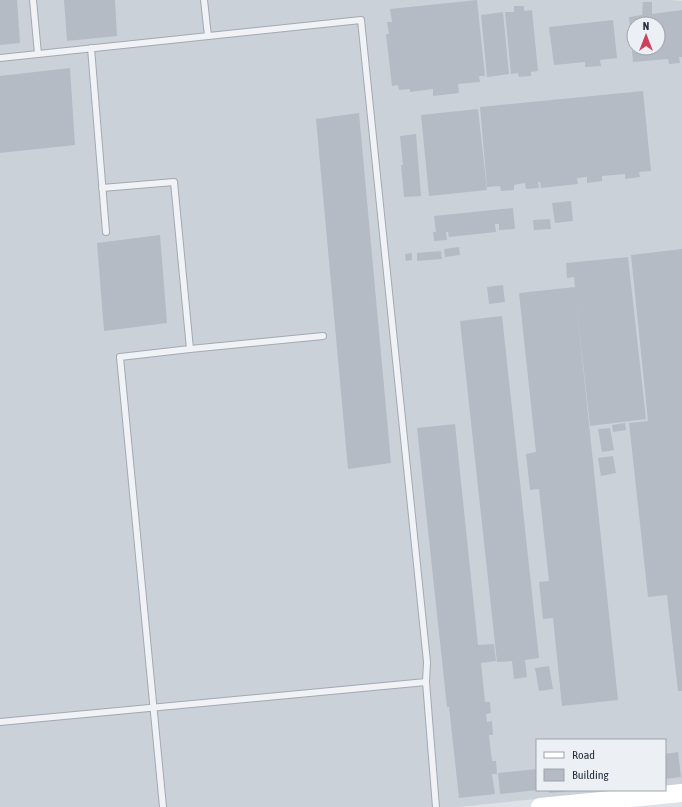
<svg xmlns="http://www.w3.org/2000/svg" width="682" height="807" font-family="'Asap Condensed',sans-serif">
<rect width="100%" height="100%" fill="#dde2e7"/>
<path fill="#cbd1d9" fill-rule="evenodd" d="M 0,0 L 670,0 L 682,1 L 682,784 L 665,786 L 665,740 L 537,740 L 537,790 L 626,790 L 457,807 L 0,807 ZM 634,24 L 658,24 L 658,48 L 634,48 Z"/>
<path fill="#b4bbc4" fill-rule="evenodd" d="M 0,0 L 17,0 L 20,43 L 0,45 Z
M 64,0 L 115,0 L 117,36 L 67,41 Z
M 477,0 L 485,76 L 479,76 L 480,82 L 458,84 L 459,93 L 433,96 L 433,89 L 410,92 L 410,89 L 399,90 L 398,85 L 392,86 L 386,34 L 389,34 L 387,22 L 392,22 L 390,9 Z
M 643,2 L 652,2 L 652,14 L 682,10 L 682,57 L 679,57 L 680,63 L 669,64 L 668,59 L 633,62 L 629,17 L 642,15 ZM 634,24 L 658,24 L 658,48 L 634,48 Z
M 514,6 L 524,6 L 524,11 L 532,10 L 538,71 L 531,72 L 531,76 L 519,77 L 518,73 L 511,74 L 505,12 L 514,12 Z
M 503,12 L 509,74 L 487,77 L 481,15 Z
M 613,20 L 617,58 L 600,60 L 601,66 L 585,67 L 585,62 L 554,65 L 549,27 Z
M 70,68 L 75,145 L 0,153 L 0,76 Z
M 643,91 L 651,171 L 639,172 L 640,177 L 625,179 L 625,174 L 602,176 L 602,181 L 587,183 L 587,177 L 577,178 L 578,184 L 541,188 L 540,182 L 538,182 L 539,188 L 526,189 L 525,183 L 514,185 L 514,190 L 501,191 L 500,186 L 487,187 L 480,107 Z
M 478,109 L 487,190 L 429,196 L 421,115 Z
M 359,113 L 391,463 L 348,469 L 316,119 Z
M 416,134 L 421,196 L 404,197 L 401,165 L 403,165 L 400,136 Z
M 571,201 L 573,221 L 555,223 L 552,203 Z
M 513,208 L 515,229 L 499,230 L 499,224 L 495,224 L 496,232 L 449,237 L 448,232 L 446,232 L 447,240 L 434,241 L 433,232 L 436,232 L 434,216 Z
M 550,219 L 551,229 L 534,230 L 533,220 Z
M 160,235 L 167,323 L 104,331 L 97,243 Z
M 459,247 L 460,255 L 445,257 L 444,249 Z
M 682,249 L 682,691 L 678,691 L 667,595 L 648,597 L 629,423 L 648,421 L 631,255 Z
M 441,251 L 442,259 L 417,261 L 417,253 Z
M 412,253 L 412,260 L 406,261 L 405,254 Z
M 628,257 L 646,419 L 590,426 L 576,300 L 618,700 L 562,706 L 553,618 L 543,619 L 539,582 L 549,581 L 539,489 L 530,490 L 526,454 L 536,452 L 519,293 L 575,287 L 574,277 L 567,278 L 566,263 Z
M 503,285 L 505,302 L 489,304 L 487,287 Z
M 502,316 L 539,658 L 525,660 L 527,677 L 514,679 L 512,661 L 497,662 L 460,321 Z
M 625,423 L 626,430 L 613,432 L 612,425 Z
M 455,424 L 478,645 L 494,644 L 496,661 L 481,663 L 485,702 L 490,702 L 491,713 L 486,714 L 487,722 L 492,721 L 493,735 L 489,735 L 492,761 L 496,761 L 497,774 L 492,774 L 495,794 L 459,798 L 449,707 L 447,707 L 417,428 Z
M 610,428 L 614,450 L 602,452 L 598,429 Z
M 613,456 L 616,473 L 601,476 L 598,458 Z
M 549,666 L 553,689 L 539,691 L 535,668 Z
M 678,752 L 681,777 L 665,779 L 665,754 Z
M 537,769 L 537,790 L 500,794 L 498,773 Z
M 549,790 L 569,790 L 570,791 L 549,793 Z"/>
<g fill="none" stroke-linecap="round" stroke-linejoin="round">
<g stroke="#a3a9b1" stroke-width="8">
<path id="lane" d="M 33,0 L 38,54
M 204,0 L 208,36
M 91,48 L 106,232
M 0,58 L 361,20 L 427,662 L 426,682 L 436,807
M 102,188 L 174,182 L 190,349
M 0,722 L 426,682
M 163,807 L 120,357 L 190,349 L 323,336"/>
</g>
<use href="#lane" stroke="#f0f2f6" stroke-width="6"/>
<path stroke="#fff" stroke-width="18" d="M 540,807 L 682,793"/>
</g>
<rect x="536" y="739" width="130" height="52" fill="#ecf0f5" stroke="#9da3ac"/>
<rect x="544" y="752" width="20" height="6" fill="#ffffff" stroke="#9da3ac"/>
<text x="572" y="759" font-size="12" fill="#27303e">Road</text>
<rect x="544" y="769" width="20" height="12" fill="#b4bbc4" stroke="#9da3ac"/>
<text x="572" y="779" font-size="12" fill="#27303e">Building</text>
<g transform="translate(646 36)"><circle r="19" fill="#ecf0f5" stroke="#9da3ac"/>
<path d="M0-3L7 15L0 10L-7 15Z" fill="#cf405c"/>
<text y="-6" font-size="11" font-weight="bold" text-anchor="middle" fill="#27303e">N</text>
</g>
</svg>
